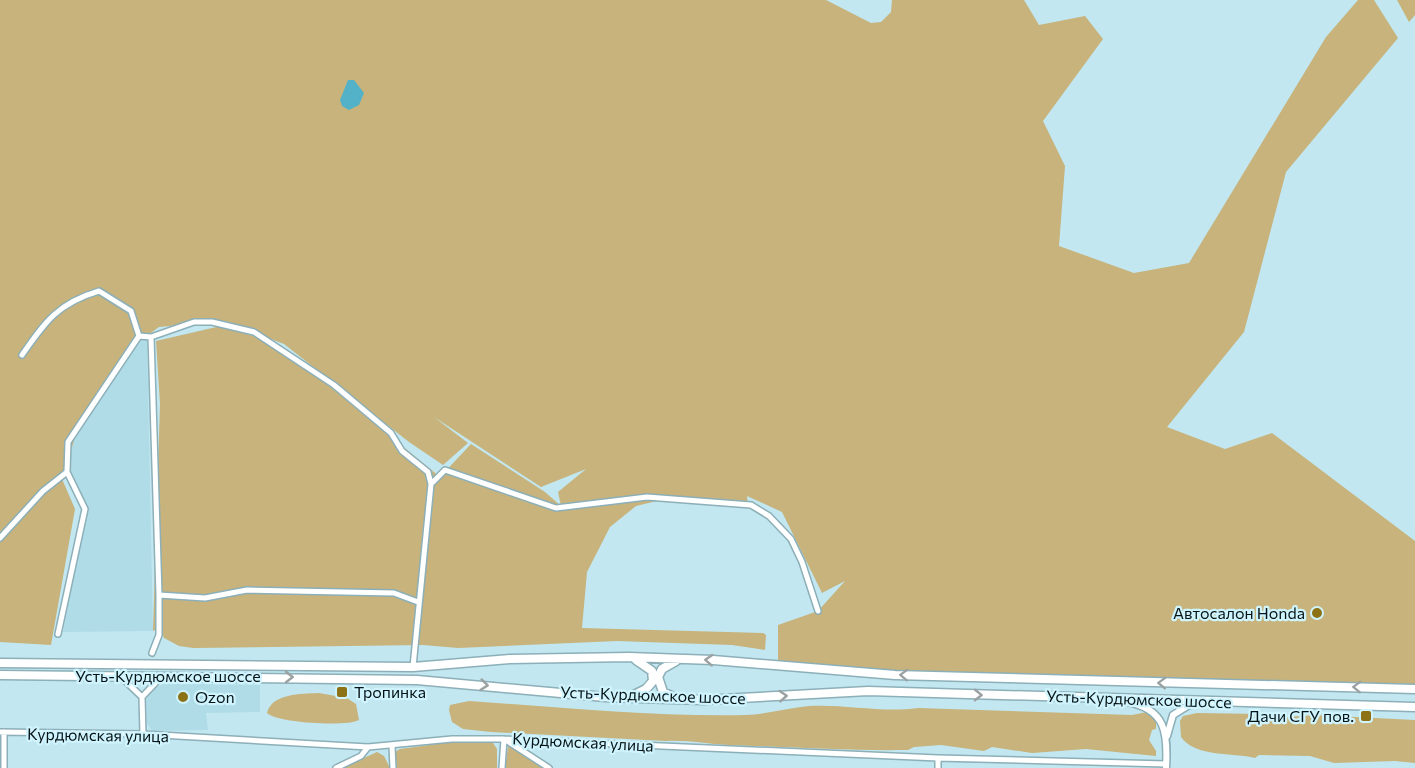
<svg xmlns="http://www.w3.org/2000/svg" width="1415" height="768" font-family="Commissioner,sans-serif">
<rect width="100%" height="100%" fill="#c2e7f0"/>
<path fill="#afdce7" d="M 140,338 L 147,340 L 153,631 L 63,632 L 87,507 L 69,472 L 71,441 Z
M 165,683 L 260,685 L 260,712 L 206,713 L 208,730 L 152,731 L 147,723 L 146,699 L 153,689 Z"/>
<path fill="#c7b37b" d="M 0,0 L 826,0 L 871,23 L 881,22 L 891,12 L 892,0 L 1024,0 L 1039,25 L 1085,16 L 1103,39 L 1043,121 L 1065,166 L 1059,246 L 1134,273 L 1189,263 L 1326,37 L 1358,0 L 1374,0 L 1398,38 L 1286,172 L 1244,332 L 1167,427 L 1225,449 L 1272,433 L 1415,541 L 1415,689 L 960,677 L 778,665 L 778,625 L 818,611 L 845,581 L 822,593 L 782,512 L 747,496 L 748,505 L 665,499 L 636,506 L 610,527 L 587,572 L 582,628 L 763,633 L 766,635 L 765,650 L 732,645 L 617,641 L 458,648 L 423,645 L 193,648 L 179,646 L 164,638 L 160,627 L 153,631 L 160,404 L 156,341 L 225,325 L 282,347 L 440,477 L 471,444 L 545,492 L 561,506 L 558,492 L 586,469 L 541,487 L 434,417 L 468,443 L 443,465 L 409,442 L 284,344 L 224,321 L 159,327 L 127,350 L 81,418 L 62,479 L 75,509 L 51,645 L 0,642 Z
M 1397,0 L 1415,0 L 1415,15 L 1409,22 Z
M 319,693 L 347,698 L 356,704 L 359,720 C 347,727 277,723 267,713 C 272,693 301,694 319,693 Z
M 469,701 C 561,707 654,717 746,715 C 767,714 788,708 809,706 C 845,704 882,713 918,708 L 1132,715 L 1147,712 L 1156,722 L 1156,729 L 1152,730 L 1149,740 L 1156,751 L 1156,756 L 1086,749 L 1032,753 L 992,747 L 984,751 L 941,745 L 914,747 L 908,750 C 849,751 789,747 729,745 C 706,744 690,740 666,741 L 491,732 L 463,729 L 452,722 L 449,710 L 450,705 Z
M 1197,713 L 1261,714 L 1273,718 L 1315,715 L 1415,720 L 1415,763 L 1395,761 L 1334,763 L 1310,756 L 1259,755 L 1255,758 C 1233,752 1196,758 1181,737 L 1180,721 L 1183,716 Z
M 444,743 L 493,743 L 497,749 L 497,768 L 397,768 L 395,752 L 400,749 Z
M 508,747 L 510,747 L 543,768 L 505,768 Z
M 377,752 L 384,756 L 390,768 L 342,768 Z"/>
<path fill="#53b2c8" d="M 348,80 L 354,80 L 364,93 L 359,105 L 349,110 L 342,106 L 340,100 Z"/>
<g fill="none" stroke-linecap="round" stroke-linejoin="round">
<g stroke="#8cafb8" stroke-width="8">
<path id="minor" d="M 139,336 L 151,337 L 194,322 L 212,322 L 254,332 L 334,385 L 391,433 L 402,451 L 428,472 L 431,484 L 413,667
M 151,337 L 159,595 L 159,635 L 152,653
M 431,484 L 445,470 L 556,508 L 647,497 L 751,505 L 769,516 L 791,539 L 802,562 L 818,611
M 0,538 L 43,491 L 67,472 L 68,442 L 139,336 L 131,311 L 99,291 C 58,303 45,322 22,355
M 159,595 L 205,598 L 247,590 L 394,593 L 418,602
M 58,634 L 85,509 L 67,472
M 120,676 L 142,697
M 0,732 L 143,734 L 368,747 L 452,739 L 504,739 L 938,758 L 1166,764
M 143,734 L 142,697 L 161,677
M 392,746 L 393,768
M 4,768 L 4,732
M 336,768 L 361,756 L 368,747
M 502,768 L 504,739 L 549,768
M 938,768 L 938,758"/>
</g>
<g stroke="#8cafb8" stroke-width="9">
<path id="tertiary" d="M 1127,702 C 1166,709 1168,733 1166,768
M 1167,736 L 1173,715 L 1194,702"/>
</g>
<g stroke="#8cafb8" stroke-width="11">
<path id="primary" d="M 0,663 L 413,667 L 510,659 L 629,657 L 713,660 L 895,675 L 1415,689
M 0,675 L 417,680 L 605,697 L 703,700 L 868,691 L 1415,707
M 632,696 L 646,689 L 653,681 L 652,671 L 636,660
M 673,697 L 663,692 L 658,677 L 662,669 L 676,661"/>
</g>
<use href="#minor" stroke="#fff" stroke-width="5"/>
<use href="#tertiary" stroke="#fff" stroke-width="6"/>
<use href="#primary" stroke="#fff" stroke-width="8"/>
</g>
<defs><path id="oneway-chevron" d="M-2-3.5L2.5 0L-2 3.5" fill="none" stroke-width="1.6" stroke-linecap="round" stroke-linejoin="round" transform="scale(1.5)"/></defs>
<g stroke="#9ba1a2">
<use href="#oneway-chevron" transform="translate(709 660) rotate(-177)"/>
<use href="#oneway-chevron" transform="translate(904 675) rotate(-178)"/>
<use href="#oneway-chevron" transform="translate(289 677)"/>
<use href="#oneway-chevron" transform="translate(1162 683) rotate(-178)"/>
<use href="#oneway-chevron" transform="translate(484 685) rotate(6)"/>
<use href="#oneway-chevron" transform="translate(1357 687) rotate(-178)"/>
<use href="#oneway-chevron" transform="translate(978 695) rotate(1)"/>
<use href="#oneway-chevron" transform="translate(783 696) rotate(-4)"/>
</g>
<g fill="#8d7115" stroke="#cff4fe" stroke-width="2">
<circle cx="1317" cy="613" r="6"/>
<rect x="336" y="686" width="12" height="12" rx="3"/>
<circle cx="183" cy="697" r="6"/>
<rect x="1360" y="710" width="12" height="12" rx="3"/>
</g>
<g text-anchor="middle" stroke-width="4.5" stroke-linejoin="round" paint-order="stroke">
<g font-size="16" fill="#061316" stroke="#cff4fe" text-anchor="end">
<text x="1305" y="619">Автосалон Honda</text>
<text x="354" y="698" text-anchor="start">Тропинка</text>
<text x="195" y="703" text-anchor="start">Ozon</text>
<text x="1354" y="722">Дачи СГУ пов.</text>
</g>
<g font-size="16" fill="#061316" stroke="#cff4fe">
<text x="168" y="682">Усть-Курдюмское шоссе</text>
<text transform="translate(653 695) rotate(2)" y="6">Усть-Курдюмское шоссе</text>
<text transform="translate(1139 699) rotate(2)" y="6">Усть-Курдюмское шоссе</text>
<text transform="translate(98 735) rotate(1)" y="6">Курдюмская улица</text>
<text transform="translate(583 742) rotate(3)" y="6">Курдюмская улица</text>
</g>
</g>
</svg>
